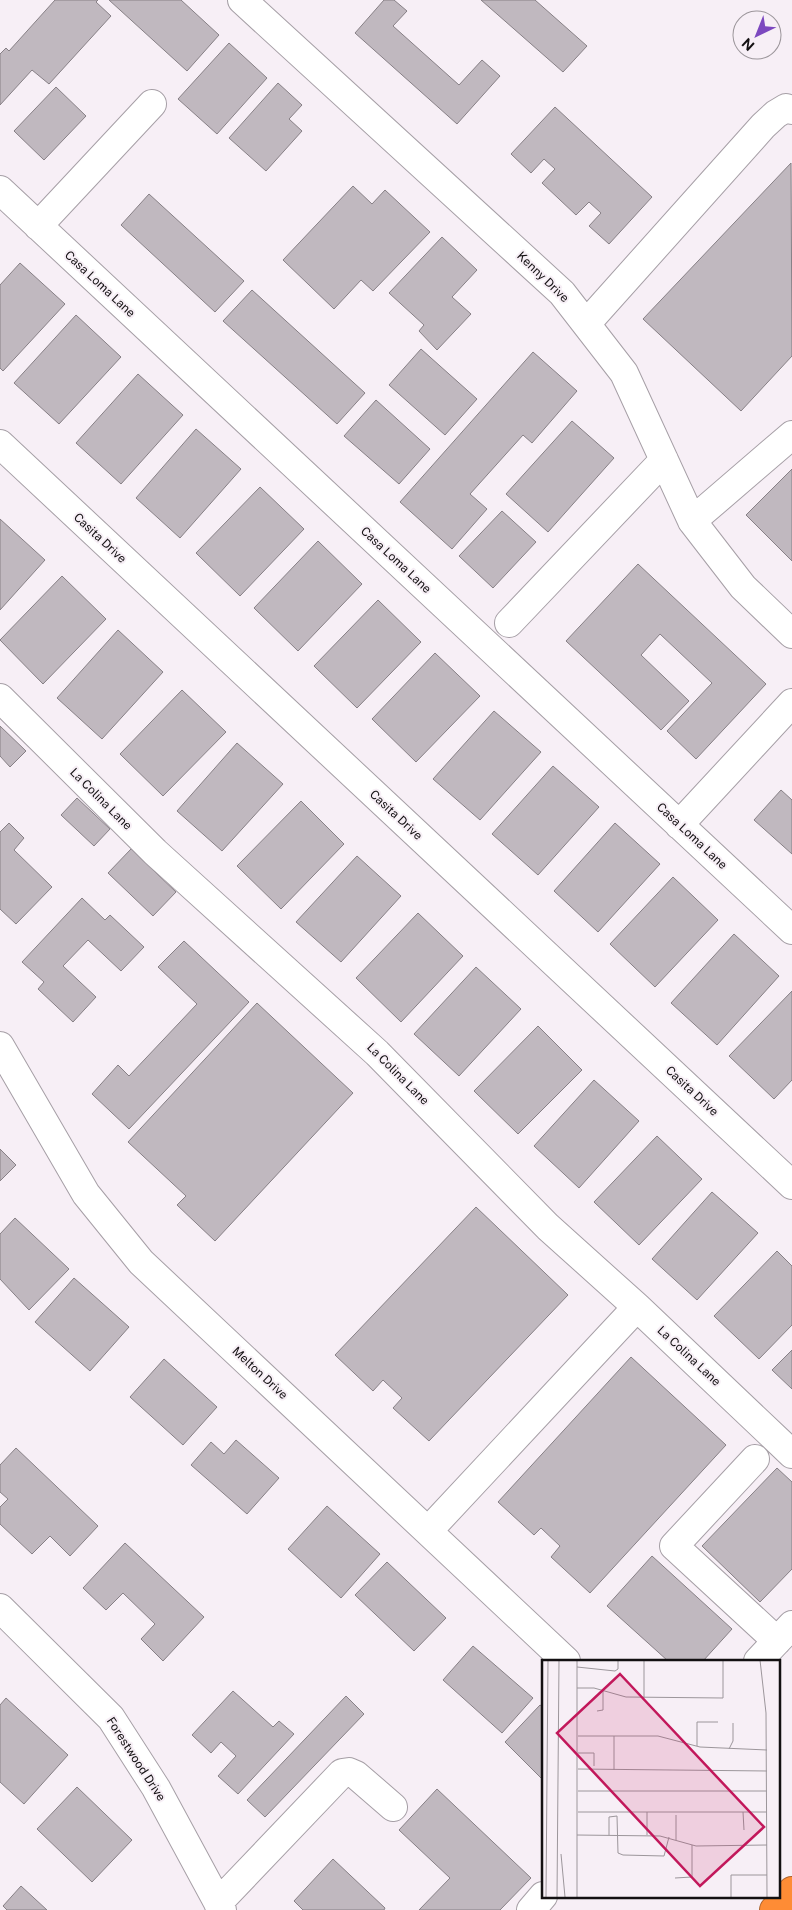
<svg xmlns="http://www.w3.org/2000/svg" width="792" height="1910" font-family="'Public Sans',sans-serif">
<rect width="100%" height="100%" fill="#f7eff6"/>
<path fill="#c0b8bf" stroke="#878086" d="M 55,0 L 98,0 L 96,2 L 111,16 L 49,84 L 32,70 L 0,105 L 0,54 L 6,48 L 9,51 Z
M 109,0 L 181,0 L 219,35 L 187,71 Z
M 384,0 L 394,0 L 407,11 L 393,26 L 459,85 L 482,60 L 500,76 L 457,124 L 355,33 Z
M 481,0 L 535,0 L 587,46 L 563,72 Z
M 229,43 L 267,78 L 217,134 L 178,99 Z
M 278,83 L 302,105 L 289,119 L 302,131 L 266,171 L 229,138 Z
M 56,87 L 86,116 L 44,160 L 14,131 Z
M 555,107 L 652,197 L 609,244 L 589,226 L 601,213 L 589,202 L 576,215 L 542,183 L 555,169 L 544,159 L 531,173 L 511,154 Z
M 791,163 L 792,356 L 741,411 L 643,319 Z
M 353,186 L 372,204 L 385,190 L 430,232 L 373,291 L 361,280 L 334,309 L 283,260 Z
M 149,194 L 244,281 L 215,312 L 121,225 Z
M 442,237 L 477,270 L 452,297 L 471,314 L 437,350 L 419,331 L 424,325 L 389,293 Z
M 20,263 L 65,304 L 3,371 L 0,368 L 0,285 Z
M 252,290 L 365,393 L 337,424 L 223,321 Z
M 76,315 L 121,357 L 59,424 L 14,383 Z
M 421,349 L 477,399 L 445,435 L 389,385 Z
M 533,352 L 577,391 L 532,443 L 523,435 L 470,494 L 487,509 L 452,549 L 400,502 Z
M 138,374 L 183,415 L 121,484 L 76,443 Z
M 376,400 L 430,449 L 399,484 L 344,436 Z
M 572,421 L 614,458 L 548,532 L 506,494 Z
M 196,429 L 241,469 L 180,538 L 136,498 Z
M 792,469 L 792,561 L 746,515 Z
M 260,487 L 304,529 L 240,596 L 196,553 Z
M 502,511 L 536,542 L 493,588 L 459,556 Z
M 0,519 L 45,560 L 0,610 Z
M 318,541 L 362,584 L 298,651 L 254,608 Z
M 638,564 L 766,684 L 696,759 L 667,731 L 712,683 L 660,634 L 641,655 L 689,701 L 661,730 L 566,641 Z
M 62,576 L 106,619 L 43,684 L 0,640 Z
M 378,600 L 421,642 L 357,708 L 314,666 Z
M 118,630 L 163,672 L 102,739 L 57,698 Z
M 435,653 L 480,696 L 416,762 L 372,719 Z
M 182,690 L 226,732 L 163,796 L 120,754 Z
M 494,711 L 541,752 L 480,820 L 433,779 Z
M 0,726 L 26,751 L 10,767 L 0,756 Z
M 237,743 L 283,784 L 222,851 L 177,811 Z
M 553,766 L 599,807 L 538,875 L 492,834 Z
M 781,790 L 792,800 L 792,854 L 754,820 Z
M 77,798 L 110,829 L 94,846 L 61,815 Z
M 301,801 L 344,844 L 281,909 L 237,866 Z
M 9,823 L 24,838 L 14,850 L 52,887 L 16,924 L 0,909 L 0,832 Z
M 615,823 L 660,864 L 598,932 L 554,891 Z
M 131,849 L 176,892 L 153,916 L 108,873 Z
M 357,856 L 401,896 L 341,962 L 296,922 Z
M 673,877 L 718,920 L 655,987 L 610,944 Z
M 82,898 L 105,920 L 110,915 L 144,947 L 121,971 L 88,940 L 63,966 L 96,997 L 73,1022 L 38,989 L 44,982 L 22,962 Z
M 418,913 L 463,956 L 401,1022 L 356,978 Z
M 734,934 L 779,976 L 717,1045 L 671,1003 Z
M 184,941 L 249,1002 L 129,1129 L 92,1094 L 118,1065 L 129,1076 L 197,1004 L 158,967 Z
M 476,967 L 521,1009 L 459,1076 L 414,1034 Z
M 792,991 L 792,1080 L 774,1099 L 729,1056 Z
M 257,1003 L 353,1093 L 215,1241 L 177,1205 L 186,1196 L 128,1142 Z
M 538,1026 L 582,1070 L 518,1134 L 474,1091 Z
M 594,1080 L 639,1121 L 579,1188 L 534,1146 Z
M 657,1136 L 702,1179 L 639,1245 L 594,1202 Z
M 0,1149 L 16,1165 L 0,1181 Z
M 712,1192 L 758,1233 L 697,1300 L 652,1259 Z
M 476,1207 L 568,1295 L 429,1441 L 393,1408 L 402,1398 L 383,1380 L 373,1391 L 335,1355 Z
M 15,1218 L 69,1269 L 29,1310 L 0,1279 L 0,1234 Z
M 777,1251 L 792,1266 L 792,1325 L 759,1359 L 714,1316 Z
M 74,1278 L 129,1327 L 90,1371 L 35,1322 Z
M 792,1350 L 792,1389 L 772,1370 Z
M 631,1357 L 726,1445 L 590,1593 L 551,1557 L 560,1546 L 541,1528 L 534,1535 L 498,1502 Z
M 164,1359 L 217,1407 L 183,1445 L 130,1397 Z
M 236,1440 L 279,1478 L 247,1514 L 191,1465 L 211,1442 L 224,1454 Z
M 16,1448 L 98,1526 L 70,1556 L 50,1536 L 32,1554 L 0,1524 L 0,1507 L 8,1499 L 0,1492 L 0,1465 Z
M 777,1468 L 792,1482 L 792,1569 L 760,1602 L 702,1546 Z
M 327,1506 L 380,1554 L 341,1598 L 288,1549 Z
M 125,1543 L 204,1617 L 163,1661 L 141,1639 L 155,1624 L 123,1593 L 106,1610 L 83,1588 Z
M 652,1556 L 732,1629 L 703,1661 L 668,1661 L 607,1606 Z
M 387,1562 L 446,1618 L 414,1651 L 355,1595 Z
M 473,1646 L 533,1698 L 502,1733 L 443,1680 Z
M 233,1691 L 273,1727 L 279,1721 L 294,1734 L 238,1794 L 218,1776 L 236,1756 L 221,1742 L 211,1753 L 192,1735 Z
M 346,1696 L 364,1714 L 265,1817 L 247,1800 Z
M 6,1698 L 68,1755 L 24,1804 L 0,1782 L 0,1705 Z
M 540,1705 L 543,1707 L 543,1780 L 505,1742 Z
M 77,1787 L 132,1840 L 92,1882 L 37,1829 Z
M 437,1789 L 531,1878 L 500,1910 L 419,1910 L 450,1878 L 399,1830 Z
M 333,1859 L 385,1908 L 384,1910 L 303,1910 L 294,1901 Z
M 21,1886 L 47,1910 L 7,1910 L 3,1906 Z"/>
<g fill="none" stroke-linecap="round" stroke-linejoin="round">
<g stroke="#a69fa6" stroke-width="30">
<path id="minor" d="M 242,0 L 562,293 L 624,373 L 692,521 L 743,587 L 792,634
M 0,190 L 792,930
M 38,226 L 152,104
M 586,324 L 763,126 L 776,114 L 786,108 L 792,110
M 0,444 L 792,1185
M 692,521 L 792,435
M 509,623 L 664,460
M 0,698 L 155,852 L 377,1053 L 548,1227 L 637,1307 L 792,1454
M 679,825 L 792,703
M 0,1046 L 86,1194 L 141,1262 L 566,1661
M 755,1459 L 674,1546 L 777,1641
M 428,1531 L 637,1307
M 0,1608 L 111,1718 L 156,1788 L 222,1910
M 758,1661 L 792,1625
M 218,1903 L 342,1773 L 349,1772 L 356,1775 L 393,1807
M 531,1910 L 543,1896"/>
</g>
<g stroke="#ac6129" stroke-width="30">
<path id="highway" d="M 774,1910 L 792,1891"/>
</g>
<use href="#minor" stroke="#fff" stroke-width="28"/>
<use href="#highway" stroke="#fe8c35" stroke-width="28"/>
</g>
<g text-anchor="middle" stroke-width="4" stroke-linejoin="round" paint-order="stroke">
<g font-size="12" fill="#131012" stroke="#f7eff6">
<text transform="translate(543 277) rotate(44)" y="4">Kenny Drive</text>
<text transform="translate(100 284) rotate(43)" y="4">Casa Loma Lane</text>
<text transform="translate(100 538) rotate(43)" y="4">Casita Drive</text>
<text transform="translate(396 560) rotate(43)" y="4">Casa Loma Lane</text>
<text transform="translate(101 799) rotate(45)" y="4">La Colina Lane</text>
<text transform="translate(396 815) rotate(43)" y="4">Casita Drive</text>
<text transform="translate(692 836) rotate(43)" y="4">Casa Loma Lane</text>
<text transform="translate(398 1074) rotate(45)" y="4">La Colina Lane</text>
<text transform="translate(692 1091) rotate(43)" y="4">Casita Drive</text>
<text transform="translate(689 1356) rotate(43)" y="4">La Colina Lane</text>
<text transform="translate(260 1373) rotate(43)" y="4">Melton Drive</text>
<text transform="translate(136 1759) rotate(57)" y="4">Forestwood Drive</text>
</g>
</g>
<g transform="translate(542 1660)">
<rect width="238" height="238" fill="#f7eff6"/>
<path fill="none" stroke="#9c969b" stroke-width="1" d="M 102,0 L 102,38M 218,0 L 224,53 L 225,237M 35,7 L 73,11 L 76,9 L 76,0M 35,28 L 52,28 L 84,37 L 181,38 L 181,0M 55,51 L 61,50 L 61,30M 36,76 L 116,76 L 158,87 L 225,90M 72,76 L 72,110M 155,86 L 155,62 L 176,62M 187,89 L 191,81 L 191,63M 36,93 L 52,93 L 52,106M 36,109 L 225,111M 36,131 L 225,131M 36,152 L 225,152M 105,152 L 105,175M 201,152 L 202,170M 35,175 L 118,176 L 154,186 L 225,185M 67,175 L 67,157 L 75,156 L 76,193 L 81,195 L 122,196 L 127,177M 134,180 L 134,155M 19,194 L 23,237M 133,218 L 150,217 L 150,185M 4,237 L 6,0M 15,237 L 17,0M 35,237 L 35,0M 189,237 L 189,215 L 225,215"/>
<path fill="#c2185b" fill-opacity="0.15" stroke="#c2185b" stroke-width="2.5" d="M 78,14 L 222,167 L 158,226 L 15,73 Z"/>
<rect width="238" height="238" fill="none" stroke="#131012" stroke-width="2.5"/>
</g>
<g transform="translate(757 35) rotate(223)"><circle r="24" fill="#f7eff6" stroke="#9c969b"/>
<path d="M0-4L9 19L0 12L-9 19Z" fill="#7c48bf"/>
<text y="-8" font-size="14" font-weight="bold" text-anchor="middle" fill="#131012">N</text>
</g>
</svg>
